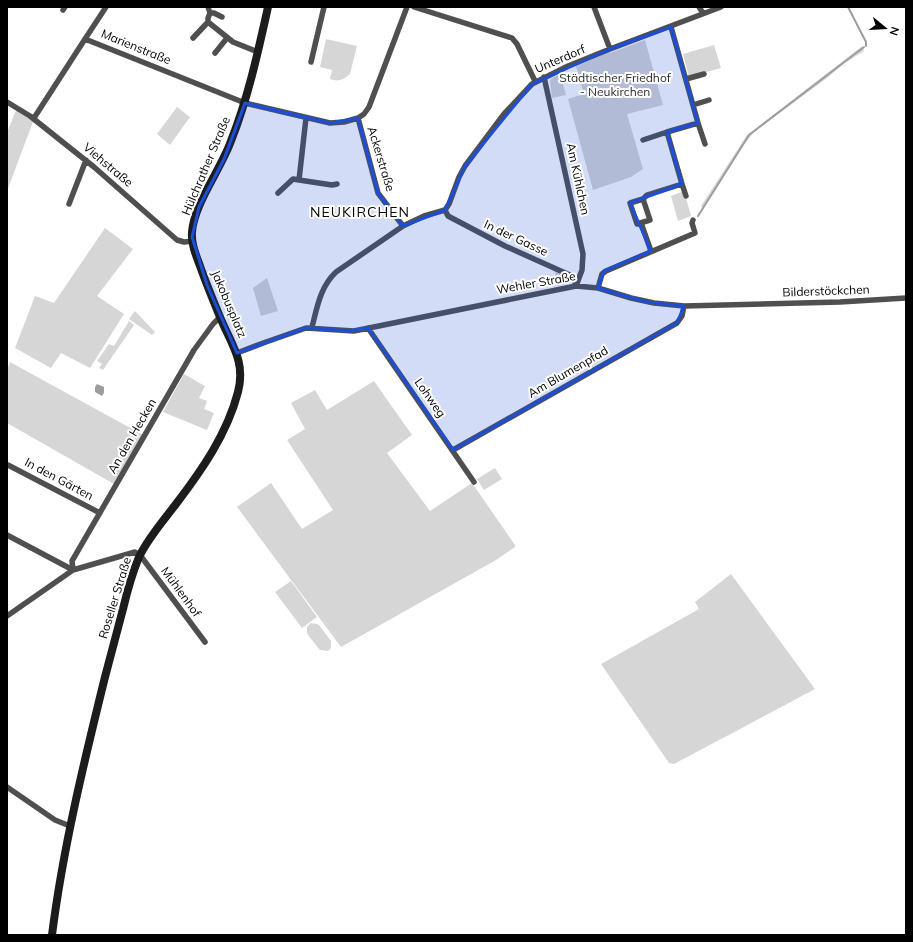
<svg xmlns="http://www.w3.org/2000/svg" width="913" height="942" font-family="Mulish,sans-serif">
<rect width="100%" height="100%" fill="#fff"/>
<path fill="#d6d6d6" d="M 326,39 L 357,46 L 350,74 C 344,80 337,82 330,79 L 332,70 L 320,67 Z
M 645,40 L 663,105 L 627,114 L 643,169 L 631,177 L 593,190 L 568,99 L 584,94 L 576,66 L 610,52 L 610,53 Z
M 714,45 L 721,68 L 689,77 L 683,54 Z
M 861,47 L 863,47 L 864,51 L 843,64 L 827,78 L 754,132 L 746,142 L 703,209 L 701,206 L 747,135 Z
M 560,74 L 566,95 L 552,98 L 550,81 L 552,78 Z
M 177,107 L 190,117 L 170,145 L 157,134 Z
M 16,110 L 22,113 L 33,122 L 7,191 L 7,133 Z
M 684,191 L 691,216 L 678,221 L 671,196 Z
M 105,228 L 133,249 L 97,296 L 124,314 L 90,368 L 61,353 L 51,368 L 15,348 L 35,296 L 54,303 Z
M 555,269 L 569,277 L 569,281 L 564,285 L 556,286 Z
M 267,278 L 278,311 L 261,316 L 253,288 Z
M 135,311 L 155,332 L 152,335 L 129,319 Z
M 129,321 L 134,325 L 103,370 L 99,368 L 102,364 L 97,361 L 109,344 L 114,346 Z
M 10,362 L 143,435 L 114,484 L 7,423 L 7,370 Z
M 184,374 L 205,386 L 199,398 L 207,401 L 204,409 L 214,413 L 207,430 L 163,412 Z
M 374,381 L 412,435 L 387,453 L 430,511 L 472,483 L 515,545 L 515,547 L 496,560 L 341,647 L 237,507 L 271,483 L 302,529 L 333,510 L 287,440 L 305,429 L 291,403 L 315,390 L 327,410 Z
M 495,468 L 502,479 L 484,490 L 477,479 Z
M 731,574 L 815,689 L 674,764 L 669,763 L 601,664 L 699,609 L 695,602 Z
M 291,581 L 317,617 L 302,628 L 275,592 Z
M 311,623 L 317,624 L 319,625 L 331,641 L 331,648 L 328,651 L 320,650 L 308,635 L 307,632 L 307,627 Z"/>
<path fill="#9d9d9d" d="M 97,384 L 104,387 L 104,393 L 102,396 L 95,392 L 95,387 Z"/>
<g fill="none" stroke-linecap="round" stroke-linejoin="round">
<path stroke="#9d9d9d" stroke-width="2" d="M 848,7 L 866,42 L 866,46
M 698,216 L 749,135 L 864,47"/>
<path stroke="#4f4f4f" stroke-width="5.5" d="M 208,7 L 210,13
M 414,7 L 512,38 L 517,44 L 535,81
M 594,7 L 610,49
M 699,7 L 703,13
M 63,10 L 65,7
M 208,22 L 233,42 L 258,52
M 193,38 L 208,22 L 208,18 L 210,13 L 214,13 L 222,17
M 85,39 L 106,7
M 215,53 L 227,38
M 311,62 L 324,7
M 544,77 L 583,254 L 582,270 L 576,286
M 686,79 L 704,74
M 7,102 L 30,116 L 94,167 L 177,240 L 184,242 L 193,241
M 693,105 L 709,100
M 34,118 L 85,39 L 245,103 L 330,123 L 344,122 L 358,118
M 698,123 L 705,144
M 643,140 L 667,132
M 299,180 L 332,185 L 337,184
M 682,184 L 686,196
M 278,193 L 293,179 L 299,180 L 306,118
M 643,199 L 650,220 L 637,224 L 630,203 L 643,199 L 647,195 L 682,184 L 667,132 L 698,123 L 671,27
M 69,204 L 86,160
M 445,210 L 449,204 L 459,177 L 465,166 L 504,114 L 532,84 L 568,66 L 610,49 L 721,7
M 445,210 L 448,216 L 505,246 L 572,276 L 576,285
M 641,223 L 651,251
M 403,226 L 378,193 L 358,118 L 364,114 L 369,107 L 407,7
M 598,288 L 602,274 L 606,271 L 695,233 L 692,223 L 693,220
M 312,327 C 317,308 320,287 336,272 L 403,226 L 424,216 L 445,210
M 368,328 L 474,482
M 237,353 L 266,342 L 306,328 L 354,331 L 576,286 L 598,288 L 631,298 L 654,303 L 684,306 L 840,302 L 906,298
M 453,450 L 677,323 L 682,316 L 684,306
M 8,465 L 100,513
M 7,535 L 73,570
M 73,570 L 72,561 L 194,350 L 213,324 L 220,317
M 7,616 L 73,570 L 135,552 L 140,555 L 205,642
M 7,787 L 55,820 L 70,826"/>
<path stroke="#1c1c1c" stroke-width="8" d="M 52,935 C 63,848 84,762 105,677 C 111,654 117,632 123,609 C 127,592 132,574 139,557 C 148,538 163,521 176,504 C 202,470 227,434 238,392 C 246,361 231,344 220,317 C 213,300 206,283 200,266 C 196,255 191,244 192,232 C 194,204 221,169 231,141 C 248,98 258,52 268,7"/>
</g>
<path fill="#1d4ed8" fill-opacity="0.2" stroke="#1d4ed8" stroke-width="3" stroke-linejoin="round" d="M 671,27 L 698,123 L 667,132 L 682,184 L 630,203 L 651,251 L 604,271 L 598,288 L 647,302 L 684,306 L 677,323 L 453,450 L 368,328 L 349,331 L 306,328 L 237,353 L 207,285 L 192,237 L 199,207 L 224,159 L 245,103 L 330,123 L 358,118 L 378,193 L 403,226 L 445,210 L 465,166 L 532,84 L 610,49 Z"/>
<g text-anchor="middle" stroke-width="4" stroke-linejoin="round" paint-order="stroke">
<g font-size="12" fill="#000" stroke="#fff">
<text transform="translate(136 47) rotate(22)" y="4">Marienstraße</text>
<text transform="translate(560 59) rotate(-23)" y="4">Unterdorf</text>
<text transform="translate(381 159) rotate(73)" y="4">Ackerstraße</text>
<text transform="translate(108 165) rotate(40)" y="4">Viehstraße</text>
<text transform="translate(206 166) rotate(-67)" y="4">Hülchrather Straße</text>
<text transform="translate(578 179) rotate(78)" y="4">Am Kühlchen</text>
<text transform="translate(516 238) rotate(25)" y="4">In der Gasse</text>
<text transform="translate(536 283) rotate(-10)" y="4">Wehler Straße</text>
<text transform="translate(826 291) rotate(-2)" y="4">Bilderstöckchen</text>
<text transform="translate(229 304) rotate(67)" y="4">Jakobusplatz</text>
<text transform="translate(568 372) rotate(-30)" y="4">Am Blumenpfad</text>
<text transform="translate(430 398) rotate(55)" y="4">Lohweg</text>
<text transform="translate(132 436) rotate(-60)" y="4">An den Hecken</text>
<text transform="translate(59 479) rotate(28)" y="4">In den Gärten</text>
<text transform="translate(181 592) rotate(54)" y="4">Mühlenhof</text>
<text transform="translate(115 598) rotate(-73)" y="4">Roseller Straße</text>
</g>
<g font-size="12" fill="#2d2d2d" stroke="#fff">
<text x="615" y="82">Städtischer Friedhof<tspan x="615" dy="14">- Neukirchen</tspan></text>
</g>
<g font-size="14" letter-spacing="1" fill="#000" stroke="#fff">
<text x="360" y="217">NEUKIRCHEN</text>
</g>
</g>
<rect width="913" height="942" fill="none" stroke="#000000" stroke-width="16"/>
<g transform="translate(885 28) rotate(108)" stroke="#ffffff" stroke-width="3" paint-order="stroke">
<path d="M0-3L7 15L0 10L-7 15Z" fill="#000000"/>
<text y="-6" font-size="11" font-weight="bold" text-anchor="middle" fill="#000000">N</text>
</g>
</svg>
